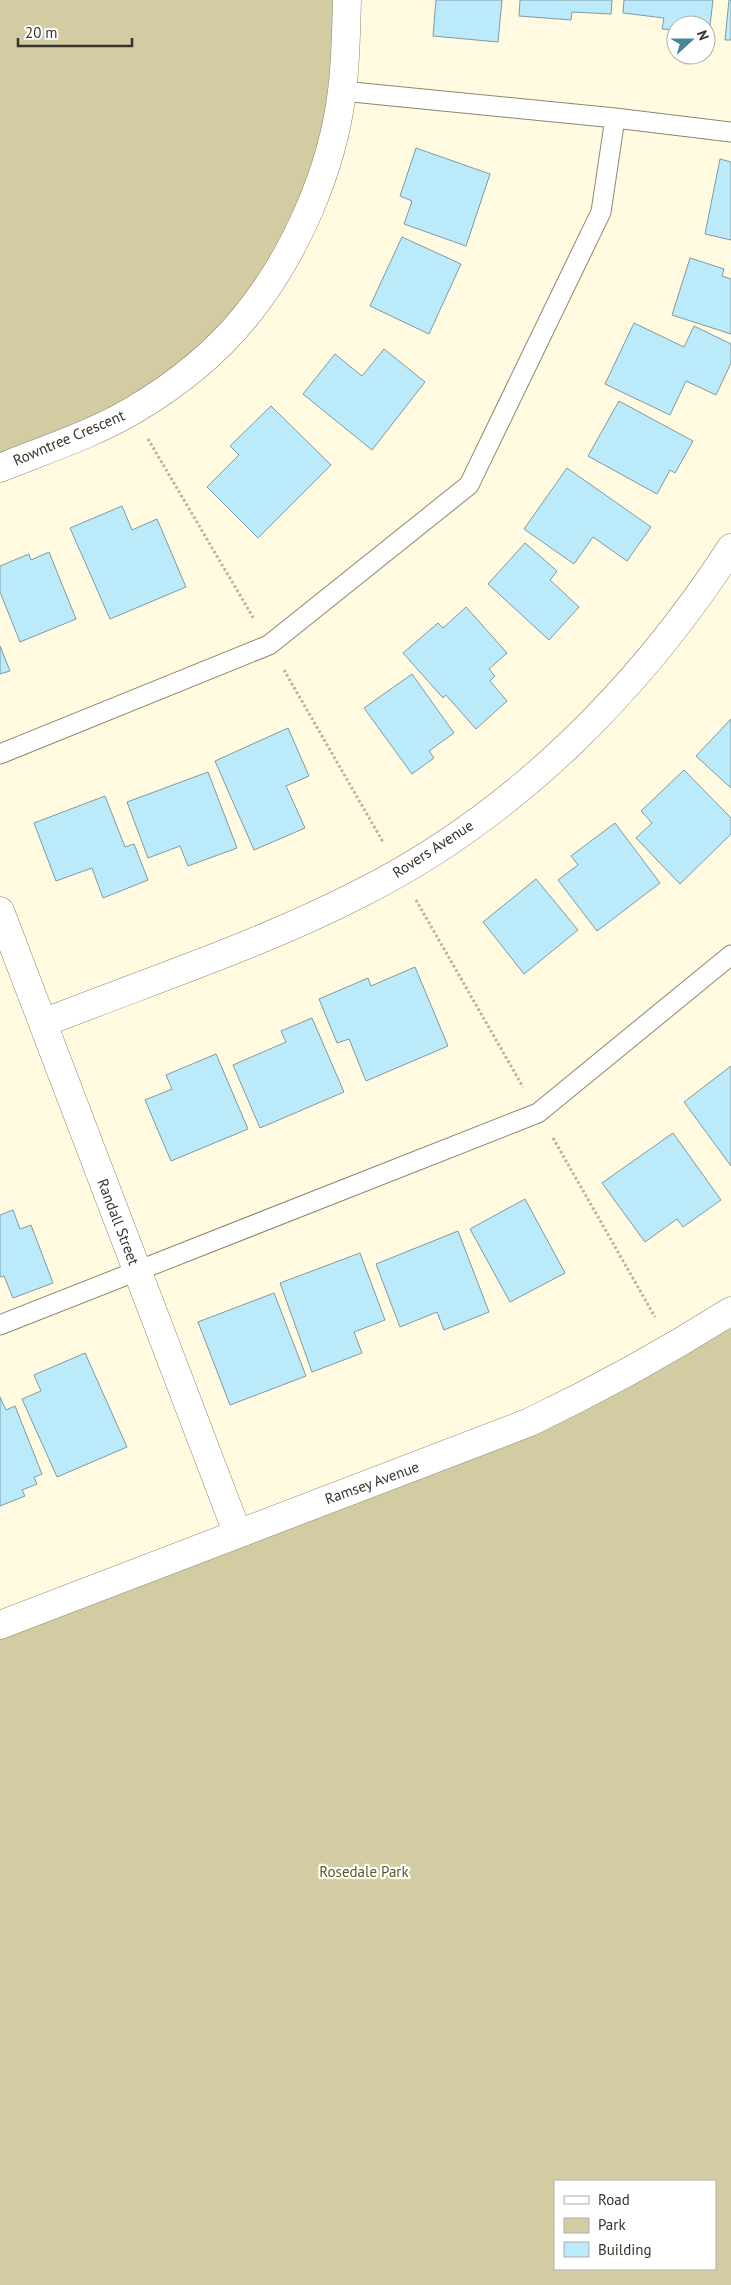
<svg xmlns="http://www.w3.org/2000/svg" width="731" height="2285" font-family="'PT Sans',sans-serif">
<rect width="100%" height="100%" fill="#fffae0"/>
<path fill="#d3cca2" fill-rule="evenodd" d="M 0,0 L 347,0 L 315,198 L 209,354 L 0,468 Z
M 731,1311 L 731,2285 L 0,2285 L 0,1625 L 594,1391 ZM 555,2181 L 715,2181 L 715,2269 L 555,2269 Z"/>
<path fill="#bbebfb" stroke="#7e9aa3" d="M 436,0 L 502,0 L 498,42 L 433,36 Z
M 520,0 L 612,0 L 611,14 L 572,12 L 571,20 L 519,16 Z
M 624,0 L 713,0 L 709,34 L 706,34 L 706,25 L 676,25 L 676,30 L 662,29 L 664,18 L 623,13 Z
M 729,0 L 731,0 L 731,40 L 725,40 Z
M 416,148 L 490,174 L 466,246 L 404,224 L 412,201 L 400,196 Z
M 720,159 L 731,162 L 731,240 L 705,234 Z
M 402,237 L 461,264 L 429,334 L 370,306 Z
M 690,258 L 724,269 L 722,276 L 731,279 L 731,334 L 672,315 Z
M 634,323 L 684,347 L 694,326 L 731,344 L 731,363 L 716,395 L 686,381 L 670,415 L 605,384 Z
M 384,349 L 425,382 L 372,450 L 303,394 L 335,354 L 362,376 Z
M 619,401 L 693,441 L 675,473 L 670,470 L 657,494 L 588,456 Z
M 271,406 L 331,465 L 258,538 L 207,487 L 239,455 L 230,446 Z
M 567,468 L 651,527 L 627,561 L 593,537 L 574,564 L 524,529 Z
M 122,506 L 132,530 L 157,519 L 186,587 L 110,619 L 70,528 Z
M 525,543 L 557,571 L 550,580 L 579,607 L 549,640 L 488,584 Z
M 49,552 L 76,619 L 20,642 L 0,592 L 0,566 L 29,554 L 31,560 Z
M 466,607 L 507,653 L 489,669 L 495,676 L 490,681 L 507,701 L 476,729 L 446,695 L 443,698 L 403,653 L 438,623 L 443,628 Z
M 0,646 L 10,671 L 0,674 Z
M 412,674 L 454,733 L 429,751 L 434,758 L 412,774 L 364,708 Z
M 731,719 L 731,788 L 696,756 Z
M 288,728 L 309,776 L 286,786 L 305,828 L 254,850 L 215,761 Z
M 684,770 L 731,818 L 731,834 L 680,884 L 636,838 L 652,823 L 641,811 Z
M 208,772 L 237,848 L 188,866 L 180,846 L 148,858 L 127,802 Z
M 105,796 L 125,847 L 134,844 L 148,880 L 103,898 L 92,868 L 56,881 L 34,823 Z
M 615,823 L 660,883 L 597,931 L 558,880 L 578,865 L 571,856 Z
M 536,879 L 578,930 L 524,974 L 483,922 Z
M 415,967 L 448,1046 L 366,1081 L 349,1039 L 337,1043 L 319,999 L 368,978 L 371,986 Z
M 312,1018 L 344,1092 L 260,1128 L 233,1065 L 286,1042 L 281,1031 Z
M 216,1054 L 248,1129 L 171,1161 L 145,1100 L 172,1089 L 166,1075 Z
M 731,1066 L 731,1166 L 684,1102 Z
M 673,1133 L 721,1200 L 683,1227 L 677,1219 L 645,1242 L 602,1183 Z
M 525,1199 L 565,1273 L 510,1302 L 470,1229 Z
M 13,1210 L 20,1229 L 31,1225 L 53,1283 L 13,1298 L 4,1276 L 0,1277 L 0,1215 Z
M 458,1231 L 489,1312 L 444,1330 L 437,1312 L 400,1327 L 376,1264 Z
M 360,1253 L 385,1320 L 354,1332 L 362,1353 L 312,1372 L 280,1283 Z
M 274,1293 L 306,1376 L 230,1405 L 198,1322 Z
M 85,1353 L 127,1447 L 57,1477 L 22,1399 L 41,1391 L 34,1375 Z
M 0,1397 L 6,1410 L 15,1406 L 42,1474 L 34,1477 L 37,1484 L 22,1490 L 25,1496 L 0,1506 Z"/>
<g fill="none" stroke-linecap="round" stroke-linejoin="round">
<g stroke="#8b876f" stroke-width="21">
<path id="lane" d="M 342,91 L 615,118 L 731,132
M 0,754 L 269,645 L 469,485 L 601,212 L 615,118
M 0,1325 L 538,1113 L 731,955"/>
</g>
<g stroke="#8b876f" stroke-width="29">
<path id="street" d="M 0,468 C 44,450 91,435 132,411 C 173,387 215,354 245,317 C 295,256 333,169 342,91 C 346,61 346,30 347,0
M 0,911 L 237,1532
M 43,1023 C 149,981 260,945 361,893 C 514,816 639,690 731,548
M 0,1625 L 530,1422 C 599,1389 666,1352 731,1311"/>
</g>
<path stroke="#b7b49f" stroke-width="3" stroke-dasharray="2.5 2.5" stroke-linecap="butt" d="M 148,439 L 254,619
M 284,670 L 383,842
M 416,900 L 523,1087
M 553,1138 L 655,1317"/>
<use href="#lane" stroke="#fff" stroke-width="19"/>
<use href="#street" stroke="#fff" stroke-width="28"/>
</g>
<g text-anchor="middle" stroke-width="4.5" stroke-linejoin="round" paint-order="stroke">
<g font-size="15" fill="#36342a" stroke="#fff">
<text transform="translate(69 438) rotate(-23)" y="5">Rowntree Crescent</text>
<text transform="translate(433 849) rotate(-33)" y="5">Rovers Avenue</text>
<text transform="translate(118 1222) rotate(69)" y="5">Randall Street</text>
<text transform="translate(372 1483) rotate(-20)" y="5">Ramsey Avenue</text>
</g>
<g font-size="15" fill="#5f5623" stroke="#fff">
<text x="364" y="1877">Rosedale Park</text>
</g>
</g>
<rect x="554" y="2180" width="162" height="90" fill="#ffffff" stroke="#afaeaa"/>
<rect x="564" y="2196" width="25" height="8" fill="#ffffff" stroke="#afaeaa"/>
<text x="598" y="2205" font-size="15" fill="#36342a">Road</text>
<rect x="564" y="2218" width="25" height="15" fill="#d3cca2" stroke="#afaeaa"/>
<text x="598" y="2230" font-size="15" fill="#36342a">Park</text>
<rect x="564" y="2242" width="25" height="15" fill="#bbebfb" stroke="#afaeaa"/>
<text x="598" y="2255" font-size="15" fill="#36342a">Building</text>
<g transform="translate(691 40) rotate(69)"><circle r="24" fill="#ffffff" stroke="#afaeaa"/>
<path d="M0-4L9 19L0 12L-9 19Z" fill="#46859a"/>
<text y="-8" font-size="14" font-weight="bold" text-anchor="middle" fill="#36342a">N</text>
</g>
<path d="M18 38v8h114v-8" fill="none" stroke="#36342a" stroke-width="2.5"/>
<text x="25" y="38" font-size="15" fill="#36342a" stroke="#ffffff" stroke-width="4" paint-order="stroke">20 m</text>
</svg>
